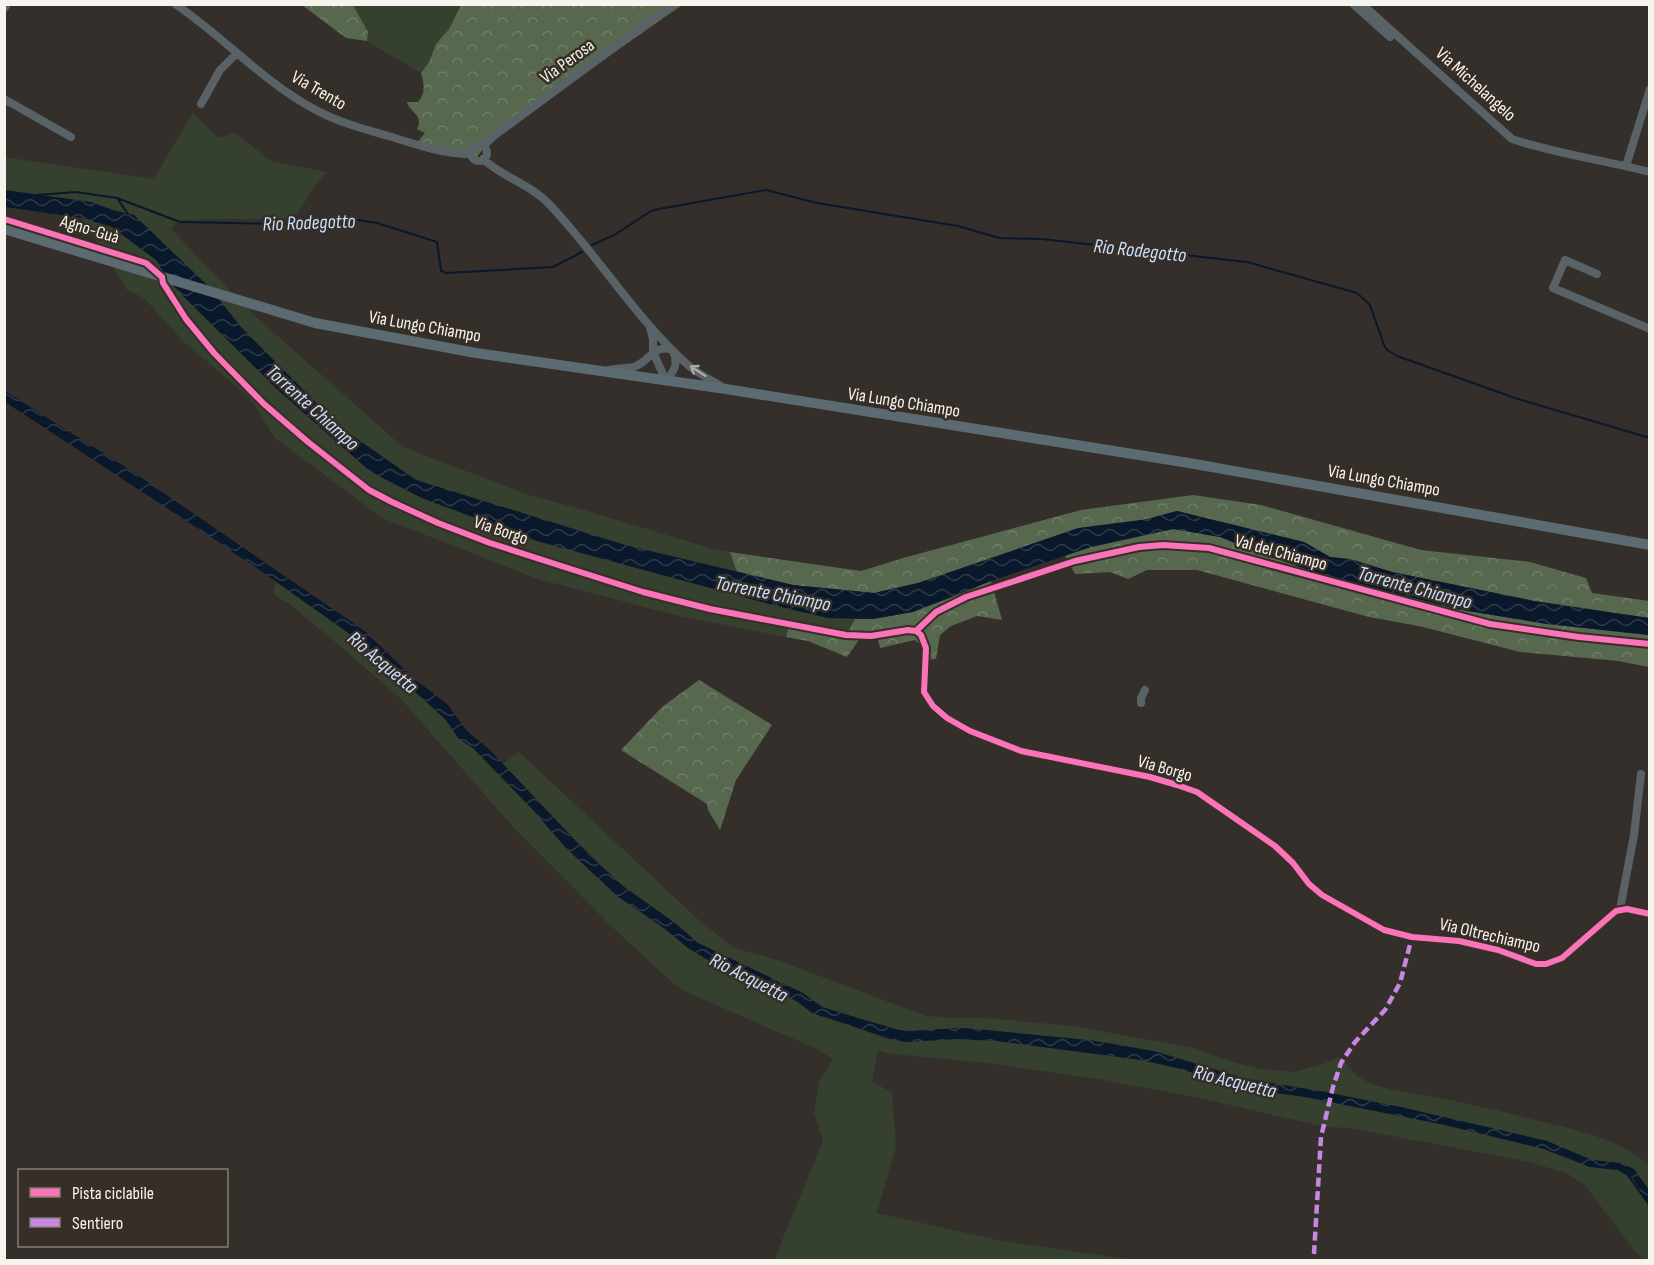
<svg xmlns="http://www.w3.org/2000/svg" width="1654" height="1265" font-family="'Sofia Sans Condensed',sans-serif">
<defs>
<pattern id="forest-crowns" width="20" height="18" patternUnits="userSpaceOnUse" patternTransform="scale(1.5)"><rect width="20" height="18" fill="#57684f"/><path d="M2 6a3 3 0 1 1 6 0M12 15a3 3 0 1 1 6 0" fill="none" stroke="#707e69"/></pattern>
<pattern id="water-waves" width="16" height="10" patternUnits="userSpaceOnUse" patternTransform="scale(1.5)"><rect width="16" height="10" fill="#09182b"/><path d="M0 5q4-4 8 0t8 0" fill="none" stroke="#2e3a4a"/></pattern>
</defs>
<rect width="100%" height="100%" fill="#342f2a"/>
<path fill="#35402f" d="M 353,5 L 461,5 L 449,29 L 436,44 L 429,62 L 421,73 L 367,41 L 368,32 Z
M 193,112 L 218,138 L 235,133 L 271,161 L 327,172 L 316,184 L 295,218 L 179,220 L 171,229 L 253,314 L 403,447 L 529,495 L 584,510 L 713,549 L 730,552 L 737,572 L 625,545 L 416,480 L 340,427 L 241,327 L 208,286 L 112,209 L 91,202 L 5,190 L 4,157 L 154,179 Z
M 82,218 L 112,227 L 156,260 L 170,282 L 183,296 L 279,391 L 371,472 L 422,498 L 537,541 L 777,606 L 828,618 L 855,619 L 849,632 L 790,622 L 786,637 L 675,615 L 538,579 L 382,518 L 275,438 L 250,398 L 184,342 L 144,298 L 127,290 Z
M 276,582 L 361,642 L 446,720 L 458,738 L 473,748 L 617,896 L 664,928 L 688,948 L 706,959 L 774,988 L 819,1016 L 833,1018 L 883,1038 L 905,1042 L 957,1039 L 997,1041 L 1141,1060 L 1177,1068 L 1246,1089 L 1305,1097 L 1399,1115 L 1511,1140 L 1544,1149 L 1590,1167 L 1618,1170 L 1630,1175 L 1633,1179 L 1649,1205 L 1649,1260 L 1644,1260 L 1636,1253 L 1584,1184 L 1568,1174 L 1530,1162 L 1351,1128 L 1326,1127 L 1195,1097 L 1104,1080 L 987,1063 L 892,1054 L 878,1050 L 872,1081 L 892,1093 L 896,1147 L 877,1213 L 1002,1241 L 1136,1260 L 774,1260 L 823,1141 L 814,1113 L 819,1081 L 833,1059 L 817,1049 L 684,991 L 674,984 L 610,925 L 514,828 L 402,700 L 333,640 L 288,603 L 273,594 Z
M 519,752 L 702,923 L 735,948 L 780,961 L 926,1016 L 953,1018 L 988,1018 L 1072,1026 L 1190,1047 L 1233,1062 L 1261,1069 L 1293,1072 L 1320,1065 L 1339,1058 L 1345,1061 C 1350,1071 1357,1077 1368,1082 C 1389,1091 1413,1093 1435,1097 C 1472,1104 1508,1113 1543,1122 C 1580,1131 1620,1139 1649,1165 L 1649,1190 L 1634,1169 L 1620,1163 L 1592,1160 L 1547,1141 L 1512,1133 L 1320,1091 L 1258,1082 L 1172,1056 L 1111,1043 L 976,1029 L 959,1028 L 912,1031 L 899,1030 L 868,1021 L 822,1007 L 803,993 L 698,943 L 675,923 L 623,886 L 570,835 L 503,764 Z"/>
<path fill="url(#forest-crowns)" d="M 302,5 L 353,5 L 368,32 L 367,41 L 346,38 Z
M 461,5 L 682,5 L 489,140 L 475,160 L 416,144 L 425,133 L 417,129 C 424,115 410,113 407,102 L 418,102 C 426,93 424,84 421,73 L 429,62 L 436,44 L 449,29 Z
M 1193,495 L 1261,505 L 1421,550 L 1530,562 L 1586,578 L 1592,593 L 1649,601 L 1649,618 L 1534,601 L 1392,572 L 1350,559 L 1330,557 L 1304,542 L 1177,511 L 993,558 L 918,583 L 874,593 L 793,585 L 737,572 L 730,552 L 861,571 L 903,558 L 1081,510 Z
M 1173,529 L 1220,537 L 1265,555 L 1321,574 L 1456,609 L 1547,624 L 1649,635 L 1649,667 L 1618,661 L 1520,652 L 1419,626 L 1369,617 L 1197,570 L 1147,570 L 1128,579 L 1110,572 L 1075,574 L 1065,555 L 1091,547 Z
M 991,581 L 1002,620 L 977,616 L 951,626 L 940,635 L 936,659 L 925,660 L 926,650 L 915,640 L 880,648 L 877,636 L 861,637 L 847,657 L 808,641 L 786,637 L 790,622 L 848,632 L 855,619 C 903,620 948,599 991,581 Z
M 699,680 L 772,725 L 736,780 L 720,830 L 708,810 L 707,804 L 621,750 L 662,707 Z"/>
<path fill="url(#water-waves)" d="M 4,190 L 91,202 L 112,210 L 134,215 L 208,286 L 241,327 L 340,427 L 416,480 L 625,545 L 793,585 L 874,593 L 918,583 L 1078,528 L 1148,519 L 1177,511 L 1304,542 L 1330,557 L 1350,559 L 1392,572 L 1534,601 L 1649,618 L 1649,635 L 1547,624 L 1456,609 L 1321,574 L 1265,555 L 1220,537 L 1173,529 L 1091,547 L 991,581 L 913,612 L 873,619 L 828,618 L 777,606 L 537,541 L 422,498 L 371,472 L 279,391 L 183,296 L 170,282 L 156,260 L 112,227 L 82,218 L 5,207 Z
M 5,391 L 130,470 L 349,620 L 367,633 L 412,677 L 447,704 L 467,731 L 489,749 L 590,856 L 623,886 L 675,923 L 698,943 L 803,993 L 822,1007 L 868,1021 L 899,1030 L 912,1031 L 959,1028 L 976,1029 L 1089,1040 L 1154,1051 L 1241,1078 L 1320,1091 L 1401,1107 L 1547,1141 L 1592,1160 L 1620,1163 L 1634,1169 L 1649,1190 L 1649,1205 L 1633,1179 L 1618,1170 L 1590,1167 L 1544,1149 L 1445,1125 L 1305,1097 L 1246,1089 L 1177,1068 L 1141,1060 L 997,1041 L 957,1039 L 905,1042 L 894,1040 L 812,1013 L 798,1002 L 774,988 L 706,959 L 688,948 L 664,928 L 617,896 L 599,879 L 566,848 L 532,809 L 473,748 L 458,738 L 446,720 L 361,642 L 240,556 L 5,402 Z"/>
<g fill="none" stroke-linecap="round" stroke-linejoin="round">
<path stroke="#09182b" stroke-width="2" d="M 37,195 L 76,192 L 117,198 L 180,222 L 275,224 L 323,218 L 346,218 L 377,223 L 437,242 L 441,271 L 446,273 L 553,267 L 582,252
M 117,198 L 128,214
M 592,245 L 616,234 L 651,211 L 659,209 L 766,190 L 817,203 L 958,226 L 999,238 L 1042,239 L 1247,262 L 1357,293 L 1370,305 L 1384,345 L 1387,350 L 1397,356 L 1518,399 L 1650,438
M 232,551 L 245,559
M 1627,1174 L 1650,1206"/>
<path stroke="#596367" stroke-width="8" d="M 175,4 C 223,36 263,82 314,109 C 339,123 368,130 395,138 C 420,146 445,154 471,154
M 1353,4 L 1390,37
M 1362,4 L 1512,139 C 1557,154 1604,160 1650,172
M 4,9 L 7,4
M 4,99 L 71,137
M 201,104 L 220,70 L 237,53
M471 153a8 8 0 1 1 16 0a8 8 0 1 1-16 0Z
M 483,146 L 495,135 L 673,4
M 483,159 C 502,177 530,184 548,203 C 598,255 635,318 689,366 C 700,375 713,381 724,388
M 1626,166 L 1650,89
M 1597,274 L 1565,260 L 1553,288 L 1650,329
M 162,277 L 163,283 L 186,319 L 214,353 L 264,404 L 308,442 L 369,490 L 392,502 L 438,523 L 490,543 L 577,571 L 643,592 L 710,609 L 846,635 L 871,636 L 908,630 L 916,631 L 921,635 L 926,648 L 924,692 L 933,706 L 947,718 L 970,731 L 1021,751 L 1150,777 L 1177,785 L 1197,792 L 1275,846 L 1293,863 L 1309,884 L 1322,895 L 1384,930 L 1412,937 L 1459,941 L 1498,950 L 1536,964 L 1546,964 L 1562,958 L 1616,911 L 1627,909 L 1650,914
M 650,328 L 653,339 L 653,352 L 666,381 C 674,371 679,364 673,351
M 609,370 C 617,368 626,369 634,367 C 649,362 654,343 672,350
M 1141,703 L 1141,698 L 1145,690
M 1620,909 L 1634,835 L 1641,774"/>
<path stroke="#5c6b71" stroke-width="10" d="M 4,229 L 315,323 L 476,353 L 726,389 L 1189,463 L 1650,545"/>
<path stroke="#c787e3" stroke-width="4.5" stroke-dasharray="9 4.5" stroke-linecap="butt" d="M 1314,1254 L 1321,1137 L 1333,1087 L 1341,1063 L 1355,1042 L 1385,1010 L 1400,983 L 1412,937"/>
<g stroke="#372f27" stroke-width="10">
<path id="cycleway" d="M 4,219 L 146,263 L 162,277 L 163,283 L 186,319 L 214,353 L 264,404 L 308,442 L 369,490 L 392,502 L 438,523 L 490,543 L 577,571 L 643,592 L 710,609 L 846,635 L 871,636 L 908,630 L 916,631 L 921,635 L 926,648 L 924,692 L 933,706 L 947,718 L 970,731 L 1021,751 L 1150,777 L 1177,785 L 1197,792 L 1275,846 L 1293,863 L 1309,884 L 1322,895 L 1384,930 L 1412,937 L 1459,941 L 1498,950 L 1536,964 L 1546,964 L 1562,958 L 1616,911 L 1627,909 L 1650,914
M 916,631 L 936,612 L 966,597 L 1075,561 L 1139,547 L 1163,545 L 1209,548 L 1490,624 L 1579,637 L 1650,644"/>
</g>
<use href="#cycleway" stroke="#fb73b8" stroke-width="6"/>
</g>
<defs><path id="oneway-shaft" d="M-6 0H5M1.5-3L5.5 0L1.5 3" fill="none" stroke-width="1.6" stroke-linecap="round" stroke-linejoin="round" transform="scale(1.5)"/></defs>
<use stroke="#a8abaa" href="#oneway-shaft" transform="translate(698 371) rotate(-147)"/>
<g text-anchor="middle" stroke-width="5" stroke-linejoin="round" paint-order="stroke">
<g font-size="18" fill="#f7f3ed" stroke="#372f27">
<text transform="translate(567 61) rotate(-36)" y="6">Via Perosa</text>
<text transform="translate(1476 84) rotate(42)" y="6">Via Michelangelo</text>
<text transform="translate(319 90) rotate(30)" y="6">Via Trento</text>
<text transform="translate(90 229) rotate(17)" y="6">Agno-Guà</text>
<text transform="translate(425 326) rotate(10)" y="6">Via Lungo Chiampo</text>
<text transform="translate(904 402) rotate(9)" y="6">Via Lungo Chiampo</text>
<text transform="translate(1384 480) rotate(10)" y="6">Via Lungo Chiampo</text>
<text transform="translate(501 530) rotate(19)" y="6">Via Borgo</text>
<text transform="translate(1281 552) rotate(15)" y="6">Val del Chiampo</text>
<text transform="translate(1165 768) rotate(16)" y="6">Via Borgo</text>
<text transform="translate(1490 935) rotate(13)" y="6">Via Oltrechiampo</text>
</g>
<g font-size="20" font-style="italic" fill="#c8dffd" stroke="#372f27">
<text transform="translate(309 222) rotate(-2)" y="7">Rio Rodegotto</text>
<text transform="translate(1140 250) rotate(6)" y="7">Rio Rodegotto</text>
<text transform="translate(313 407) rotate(42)" y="7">Torrente Chiampo</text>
<text transform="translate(1415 587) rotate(15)" y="7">Torrente Chiampo</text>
<text transform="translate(773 593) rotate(11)" y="7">Torrente Chiampo</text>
<text transform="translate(383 662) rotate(40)" y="7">Rio Acquetta</text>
<text transform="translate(749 977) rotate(27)" y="7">Rio Acquetta</text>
<text transform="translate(1235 1081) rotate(14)" y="7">Rio Acquetta</text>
</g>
</g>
<rect width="1654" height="1265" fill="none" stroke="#f7f3ed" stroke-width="12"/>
<rect x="18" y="1169" width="210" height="78" fill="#372f27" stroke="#847d76" stroke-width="1.5"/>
<rect x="30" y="1188" width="30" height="9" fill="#fb73b8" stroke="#847d76" stroke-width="1.5"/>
<text x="72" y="1199" font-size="18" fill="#f7f3ed">Pista ciclabile</text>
<rect x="30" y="1218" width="30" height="9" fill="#c787e3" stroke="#847d76" stroke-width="1.5"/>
<text x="72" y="1229" font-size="18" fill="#f7f3ed">Sentiero</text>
</svg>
